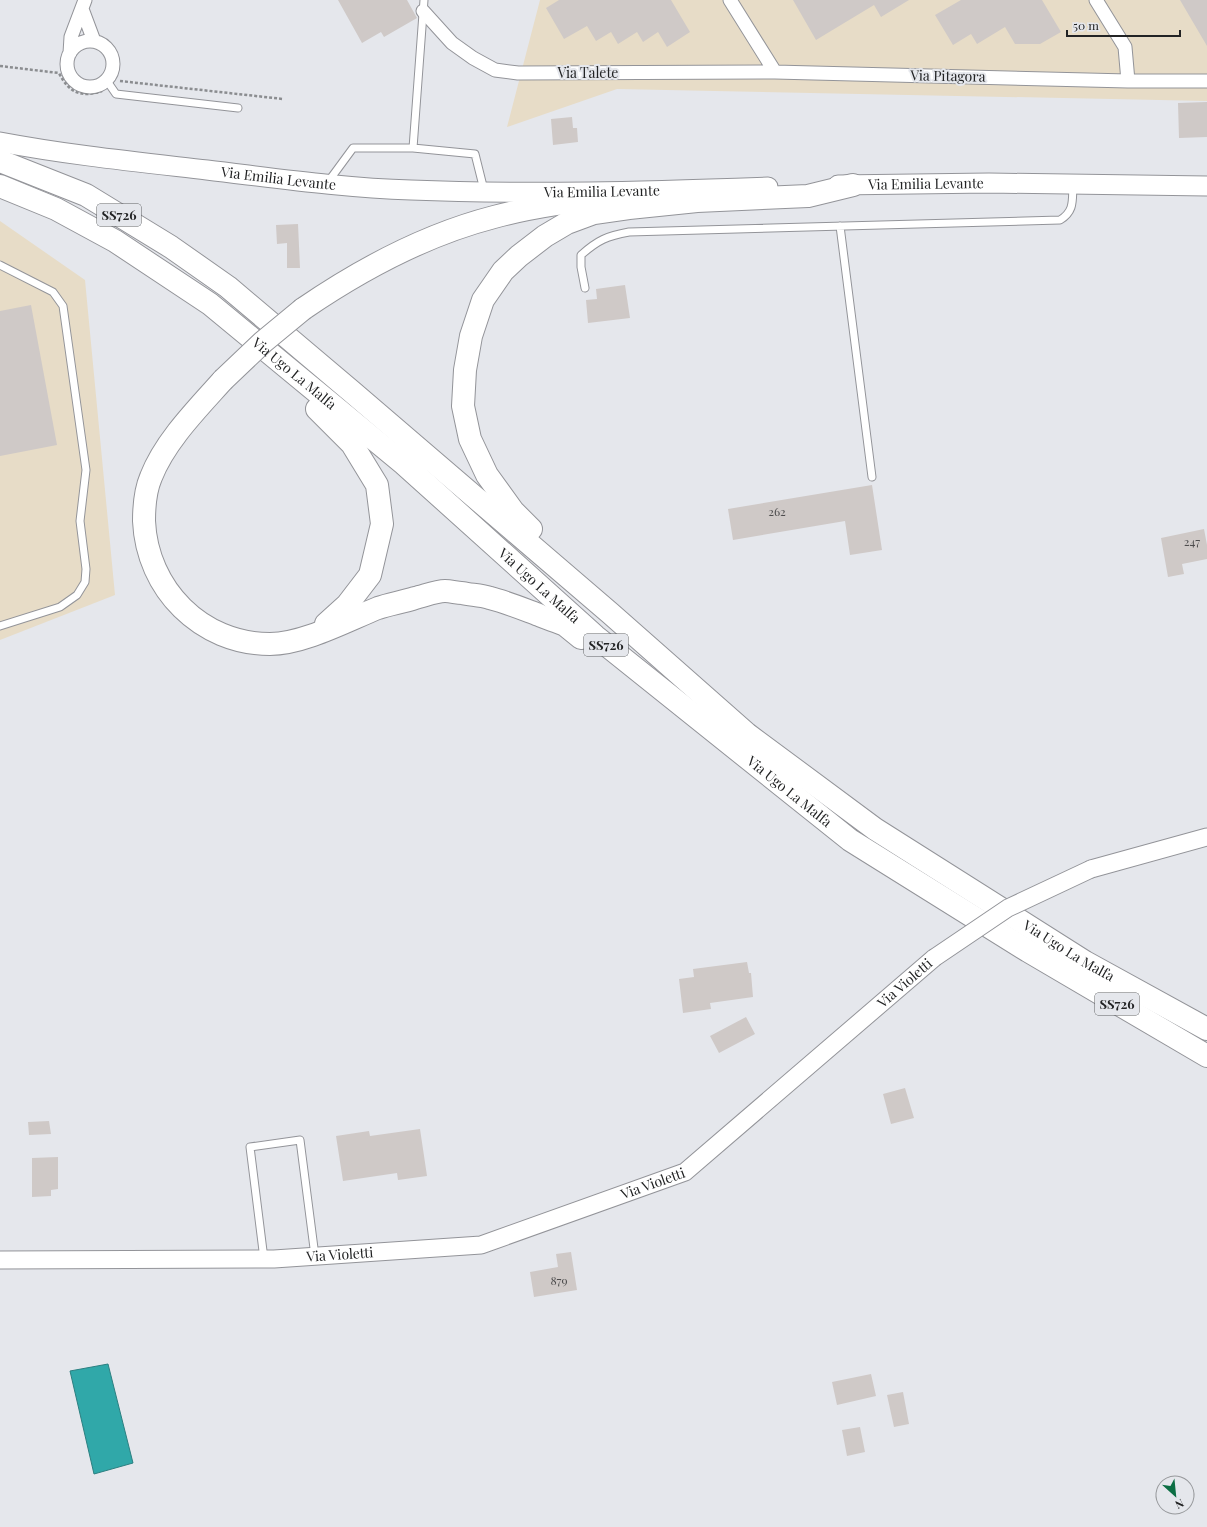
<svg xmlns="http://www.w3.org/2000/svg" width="1207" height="1527" font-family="'Playfair Display',serif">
<rect width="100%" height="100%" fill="#e5e7ec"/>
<path fill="#e7dcc7" d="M 540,0 L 1207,0 L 1207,101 L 617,89 L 507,127 Z
M 0,221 L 85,280 L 115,595 L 0,640 Z"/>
<path fill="#30a8a9" stroke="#2c8081" d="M 108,1364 L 133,1463 L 94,1474 L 70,1371 Z"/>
<path fill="#cfc9c7" d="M 338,0 L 407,0 L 417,18 L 384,37 L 381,32 L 362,43 Z
M 559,0 L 671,0 L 690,32 L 667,47 L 658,32 L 643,42 L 637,32 L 618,44 L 611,32 L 596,41 L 587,26 L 564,39 L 546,8 Z
M 793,0 L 909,0 L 881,17 L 874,5 L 816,40 Z
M 961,0 L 1042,0 L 1061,32 L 1040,44 L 1015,44 L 1005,27 L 977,44 L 971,34 L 953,45 L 935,15 Z
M 1180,0 L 1207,0 L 1207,46 Z
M 1207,102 L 1207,137 L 1179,138 L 1178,103 Z
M 572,117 L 573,128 L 577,128 L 578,142 L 553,145 L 551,119 Z
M 298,224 L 300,268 L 287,268 L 287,243 L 277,244 L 276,225 Z
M 625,285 L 630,318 L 588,323 L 586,300 L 597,299 L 596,289 Z
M 31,305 L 57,445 L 0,456 L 0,311 Z
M 872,485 L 882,550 L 850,555 L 845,521 L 733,540 L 728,509 Z
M 1204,529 L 1207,545 L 1207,559 L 1182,564 L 1184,574 L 1168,577 L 1161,538 Z
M 747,962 L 749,973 L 751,973 L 753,997 L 710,1003 L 711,1009 L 683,1013 L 679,979 L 694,977 L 693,969 Z
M 746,1017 L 755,1034 L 719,1053 L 710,1036 Z
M 905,1088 L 914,1118 L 891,1124 L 883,1094 Z
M 49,1121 L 51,1134 L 29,1135 L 28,1122 Z
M 420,1129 L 427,1176 L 398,1180 L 397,1173 L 343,1181 L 336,1136 L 369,1131 L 370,1136 Z
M 58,1157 L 58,1189 L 51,1190 L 51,1196 L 32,1197 L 32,1158 Z
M 571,1252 L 577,1290 L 534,1297 L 530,1272 L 558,1267 L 556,1254 Z
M 871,1374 L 876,1396 L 837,1405 L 832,1382 Z
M 903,1392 L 909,1424 L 894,1427 L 887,1395 Z
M 860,1427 L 865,1452 L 847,1456 L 842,1430 Z"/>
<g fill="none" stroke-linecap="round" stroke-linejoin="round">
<g stroke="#939499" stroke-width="9">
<path id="service" d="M 107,81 L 116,94 L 238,108
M 413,148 L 424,0
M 328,182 L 353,148 L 413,148 L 475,154 L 484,190
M 840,226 L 872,477
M 0,265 L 53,292 L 63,306 L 86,470 L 80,521 L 86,569 L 85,582 L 77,595 L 60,607 L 0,626
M 585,288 L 581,267 L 581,255 C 598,240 607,236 629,232 L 1060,220 C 1075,211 1072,200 1073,184
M 264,1259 L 250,1147 L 300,1140 L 315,1256"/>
</g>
<g stroke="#939499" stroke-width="15">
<path id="minor" d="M 730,0 L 775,72 L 1128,81 L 1207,81
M 1096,0 L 1125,47 L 1128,81
M 82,9 L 94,41
M 423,11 L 452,43 L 473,58 L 495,70 L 518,73 L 775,72
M67 64a23 23 0 1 1 46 0a23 23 0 1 1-46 0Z
M 70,53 L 71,37 L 85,0"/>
</g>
<g stroke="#939499" stroke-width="19">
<g id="tertiary">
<path d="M 1091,869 L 1207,837"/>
<path id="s1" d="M 0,1260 L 274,1259 L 481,1245 L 685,1172 L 934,958"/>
</g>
</g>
<g stroke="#939499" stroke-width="21">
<g id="secondary">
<path id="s2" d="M 0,142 C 69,155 138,162 207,170 C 275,178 343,188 411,190 C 530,195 649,191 768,187"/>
<path id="s3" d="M 838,185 L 989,183 L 1207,186"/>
</g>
</g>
<g stroke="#939499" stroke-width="24">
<g id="trunk">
<path id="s4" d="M 0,161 L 86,195 L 171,247 L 228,287 L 351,391 L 610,613 L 747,734 L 875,829 L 1085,962 L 1207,1029"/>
<path id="s5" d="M 0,186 L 56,209 L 115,241 L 210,304 L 404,464 L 595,636 L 850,840 L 1028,951 L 1207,1056"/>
<path d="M 303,309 C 360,270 428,234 494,217 C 535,206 576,201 617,196"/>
<path d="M 223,380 C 198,408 165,441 151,477 C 145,491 144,506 144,521 C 147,589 201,644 270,644 C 303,644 346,621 378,608 C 390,604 403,602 415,598 C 424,596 436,591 445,591 C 451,591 457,593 462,593 C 471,595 481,595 490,598 C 506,602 523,609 539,615 C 547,619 557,621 565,625 C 570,629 576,634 581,638"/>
<path d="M 317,409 L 352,444 L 377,485 L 382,524 L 370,575 L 347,605 L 326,624"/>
<path d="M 531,529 L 513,511 L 487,475 L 470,439 L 463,406 L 465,370 L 471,336 L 483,300 L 503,271 L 519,256 L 545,236 L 567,223 L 594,213 L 629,208 L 697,201 L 808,196 L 853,185"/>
</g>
</g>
<path stroke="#8b8d90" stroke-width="2.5" stroke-dasharray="3 2" stroke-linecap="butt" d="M 0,66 L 59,73 C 69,93 81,98 102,91
M 120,81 L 283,99"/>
<use href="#service" stroke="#fff" stroke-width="7"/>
<use href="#minor" stroke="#fff" stroke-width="13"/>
<use href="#tertiary" stroke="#fff" stroke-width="17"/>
<use href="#secondary" stroke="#fff" stroke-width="19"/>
<use href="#trunk" stroke="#fff" stroke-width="22"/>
<g stroke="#939499" stroke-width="19" stroke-linecap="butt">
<path id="tertiary-bridge" d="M 934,958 L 1008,908 L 1091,869"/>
</g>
<g stroke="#939499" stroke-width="24" stroke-linecap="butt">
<path id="trunk-bridge" d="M 223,380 L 263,342 L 303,309"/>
</g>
<use href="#tertiary-bridge" stroke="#fff" stroke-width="17"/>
<use href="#trunk-bridge" stroke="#fff" stroke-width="22"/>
</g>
<g text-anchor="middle" stroke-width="4" stroke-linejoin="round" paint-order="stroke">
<g font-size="12" fill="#4d4c4d">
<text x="777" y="516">262</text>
<text x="1192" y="546">247</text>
<text x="559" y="1285">879</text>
</g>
<g fill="#e5e7ec" stroke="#5c5e60" stroke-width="1">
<rect x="97" y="204" width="44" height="22" rx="3"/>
<rect x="584" y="634" width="44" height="22" rx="3"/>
<rect x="1095" y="993" width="44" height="22" rx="3"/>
</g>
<g font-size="13" font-weight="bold" fill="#222324">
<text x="119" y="220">SS726</text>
<text x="606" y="650">SS726</text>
<text x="1117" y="1009">SS726</text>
</g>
<g font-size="14" fill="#222324" stroke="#e5e7ec">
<text x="588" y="78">Via Talete</text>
<text transform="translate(948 76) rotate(1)" y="5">Via Pitagora</text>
<text dy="5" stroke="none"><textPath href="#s2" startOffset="281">Via Emilia Levante</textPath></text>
<text dy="5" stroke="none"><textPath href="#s3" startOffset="88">Via Emilia Levante</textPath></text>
<text dy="5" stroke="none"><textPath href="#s2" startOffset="605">Via Emilia Levante</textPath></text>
<text dy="5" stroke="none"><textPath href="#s5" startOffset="351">Via Ugo La Malfa</textPath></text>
<text dy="5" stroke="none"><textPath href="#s5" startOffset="675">Via Ugo La Malfa</textPath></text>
<text dy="5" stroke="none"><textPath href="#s5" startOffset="999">Via Ugo La Malfa</textPath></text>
<text dy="5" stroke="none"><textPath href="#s4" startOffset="1335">Via Ugo La Malfa</textPath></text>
<text dy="5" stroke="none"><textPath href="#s1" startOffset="988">Via Violetti</textPath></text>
<text dy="5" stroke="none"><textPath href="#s1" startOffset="664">Via Violetti</textPath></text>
<text dy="5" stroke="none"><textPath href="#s1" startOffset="340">Via Violetti</textPath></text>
</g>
</g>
<g transform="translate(1175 1495) rotate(153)"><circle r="19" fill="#e5e7ec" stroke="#97999c"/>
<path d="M0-3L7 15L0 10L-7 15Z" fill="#0c6e44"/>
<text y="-6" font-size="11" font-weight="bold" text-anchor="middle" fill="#222324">N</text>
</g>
<path d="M1067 30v6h113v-6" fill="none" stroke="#222324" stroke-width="2"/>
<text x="1073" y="30" font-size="12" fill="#222324" stroke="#e5e7ec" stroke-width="3" paint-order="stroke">50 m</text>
</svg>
